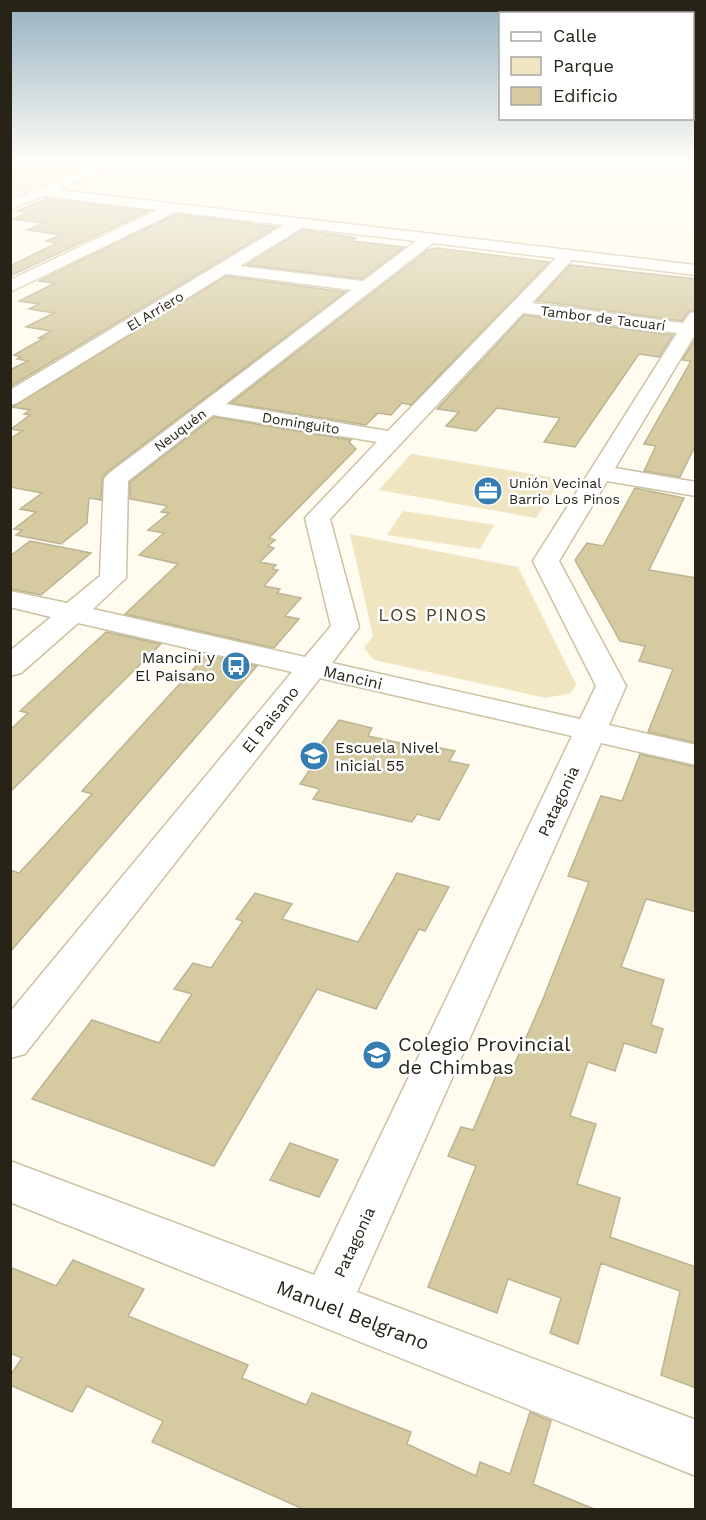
<svg xmlns="http://www.w3.org/2000/svg" width="706" height="1520" font-family="'Work Sans',sans-serif">
<rect width="100%" height="100%" fill="#fffbee"/>
<path fill="#efe5c1" d="M 11,163 C 26,163 68,159 79,168 L 11,197 Z
M 411,454 L 562,479 L 536,518 L 379,490 Z
M 403,511 L 494,525 L 480,549 L 387,535 Z
M 350,534 L 518,567 L 576,684 L 571,693 L 546,698 L 374,660 L 364,648 L 373,636 Z"/>
<path fill="#d5caa0" stroke="#bcb394" stroke-width="1.5" d="M 46,199 L 149,211 L 10,276 L 10,266 L 57,243 L 46,241 L 61,235 L 27,230 L 43,223 L 13,219 L 29,212 L 17,211 Z
M 176,214 L 276,227 L 10,387 L 10,370 L 28,361 L 17,359 L 21,357 L 14,355 L 44,338 L 39,338 L 51,331 L 26,327 L 54,313 L 29,309 L 39,304 L 19,301 L 55,283 L 39,281 Z
M 302,230 L 356,238 L 351,241 L 404,247 L 362,279 L 247,265 Z
M 436,248 L 549,262 L 411,405 L 402,403 L 391,415 L 378,413 L 366,425 L 231,403 L 428,250 Z
M 570,265 L 696,279 L 696,310 L 688,312 L 682,321 L 537,301 Z
M 226,276 L 345,292 L 107,472 L 102,479 L 101,500 L 89,498 L 87,523 L 61,544 L 16,535 L 22,530 L 14,529 L 36,512 L 20,509 L 42,493 L 10,487 L 10,439 L 22,431 L 11,429 L 30,415 L 24,414 L 30,410 L 12,407 Z
M 524,315 L 673,335 L 659,357 L 639,354 L 575,447 L 544,442 L 560,418 L 497,408 L 476,431 L 446,426 L 459,412 L 437,409 Z
M 696,338 L 696,444 L 680,477 L 644,471 L 656,446 L 644,444 L 691,361 L 682,360 Z
M 214,417 L 351,440 L 349,442 L 356,449 L 269,538 L 275,540 L 268,546 L 274,548 L 260,562 L 276,565 L 272,569 L 278,570 L 264,586 L 280,589 L 277,593 L 301,598 L 285,616 L 299,619 L 274,648 L 125,614 L 178,564 L 139,555 L 164,533 L 148,530 L 169,513 L 161,512 L 168,506 L 130,499 L 130,482 Z
M 635,488 L 684,498 L 649,570 L 696,578 L 696,743 L 648,732 L 673,669 L 639,661 L 645,646 L 620,641 L 575,560 L 587,543 L 603,546 Z
M 30,541 L 91,553 L 41,595 L 10,589 L 10,556 Z
M 106,632 L 161,644 L 10,792 L 10,730 L 28,713 L 20,711 Z
M 206,655 L 257,666 L 10,952 L 10,870 L 19,873 L 36,855 L 92,794 L 82,791 Z
M 339,720 L 372,728 L 368,736 L 423,748 L 426,745 L 455,751 L 449,761 L 469,765 L 439,820 L 417,814 L 412,822 L 313,799 L 320,789 L 300,784 L 314,764 L 308,762 Z
M 640,754 L 696,767 L 696,912 L 646,899 L 621,967 L 664,980 L 651,1025 L 663,1029 L 656,1053 L 624,1043 L 615,1071 L 588,1062 L 570,1116 L 596,1124 L 577,1184 L 620,1198 L 610,1237 L 696,1267 L 696,1388 L 661,1375 L 680,1291 L 601,1263 L 578,1344 L 550,1333 L 561,1298 L 508,1279 L 497,1313 L 428,1287 L 476,1166 L 448,1156 L 461,1127 L 473,1130 L 499,1069 L 511,1072 L 543,999 L 589,882 L 568,876 L 591,820 L 601,796 L 622,801 Z
M 397,873 L 449,887 L 425,931 L 419,929 L 376,1009 L 317,989 L 214,1166 L 32,1099 L 92,1020 L 159,1043 L 192,994 L 174,989 L 193,963 L 211,968 L 243,921 L 236,919 L 255,893 L 292,904 L 282,919 L 358,942 Z
M 290,1143 L 338,1160 L 319,1197 L 270,1180 Z
M 73,1260 L 144,1289 L 128,1316 L 248,1365 L 242,1378 L 306,1405 L 312,1393 L 411,1432 L 407,1444 L 476,1476 L 480,1462 L 510,1474 L 530,1412 L 551,1421 L 533,1484 L 594,1509 L 303,1509 L 152,1442 L 163,1421 L 87,1386 L 72,1412 L 10,1385 L 10,1376 L 22,1358 L 10,1353 L 10,1267 L 56,1286 Z"/>
<g fill="none" stroke-linecap="round" stroke-linejoin="round">
<g stroke="#cbc2a2" stroke-width="3">
<path id="minor" d="M 102,163 L 118,163 L 59,190 L 696,265 L 696,275 L 572,260 L 532,303 L 683,323 L 690,313 L 696,312 L 696,333 L 615,468 L 696,482 L 696,496 L 607,481 L 559,561 L 626,686 L 609,725 L 696,745 L 696,765 L 601,743 L 357,1292 L 696,1420 L 696,1476 L 10,1202 L 10,1161 L 314,1275 L 572,736 L 320,678 L 25,1054 L 10,1058 L 10,1012 L 292,672 L 78,623 L 21,673 L 10,676 L 10,651 L 51,617 L 10,607 L 10,591 L 67,603 L 100,576 L 104,479 L 108,474 L 351,290 L 226,274 L 17,403 L 10,405 L 10,390 L 284,225 L 176,212 L 10,292 L 10,280 L 157,210 L 43,196 L 10,209 L 10,200 ZM 302,228 L 416,241 L 363,281 L 240,266 ZM 433,243 L 556,258 L 388,431 L 226,404 ZM 523,313 L 677,333 L 533,561 L 596,686 L 580,719 L 332,663 L 359,627 L 330,519 ZM 213,415 L 377,442 L 305,518 L 331,626 L 305,657 L 93,609 L 126,578 L 128,481 Z"/>
</g>
<use href="#minor" fill="#fff" fill-rule="evenodd"/>
</g>
<linearGradient id="sky" x2="0" y2="1"><stop stop-color="#95b1c0"/><stop offset="0.43" stop-color="#fffdf7"/><stop offset="1" stop-color="#fffdf7" stop-opacity="0"/></linearGradient>
<rect width="706" height="375" fill="url(#sky)"/>
<defs>
<g id="office-disc" transform="scale(1.5)"><circle r="9.5" fill="#367db2" stroke="#fff"/><path d="M-6-3h4V-5.5h4V-3h4V5H-6ZM-1-4.5V-3h2v-1.5ZM-6 0V1H6V0Z" fill="#fff"/></g>
<g id="bus-disc" transform="scale(1.5)"><circle r="9.5" fill="#367db2" stroke="#fff"/><path d="M-5-6H5V4H4V6H2V4H-2V6H-4V4H-5ZM-3.5-4V0h7V-4ZM-3.5 1.2v1.5H-2V1.2ZM2 1.2v1.5H3.5V1.2Z" fill="#fff"/></g>
<g id="school-disc" transform="scale(1.5)"><circle r="9.5" fill="#367db2" stroke="#fff"/><path d="M0-5L7-2L0 1L-7-2ZM-4 1L0 2.5L4 1V4Q0 6-4 4Z" fill="#fff"/></g>
</defs>
<g fill-rule="evenodd">
<use href="#office-disc" x="488" y="491"/>
<use href="#bus-disc" x="236" y="666"/>
<use href="#school-disc" x="314" y="756"/>
<use href="#school-disc" x="377" y="1055"/>
</g>
<g text-anchor="middle" stroke-width="5" stroke-linejoin="round" paint-order="stroke">
<g font-size="14" fill="#272317" stroke="#fff">
<text transform="translate(155 311) rotate(-31)" y="5">El Arriero</text>
<text transform="translate(603 318) rotate(7)" y="5">Tambor de Tacuarí</text>
<text transform="translate(301 423) rotate(9)" y="5">Dominguito</text>
<text transform="translate(180 430) rotate(-37)" y="5">Neuquén</text>
</g>
<g font-size="14" fill="#272317" stroke="#fff" text-anchor="start">
<text x="509" y="488">Unión Vecinal<tspan x="509" dy="16">Barrio Los Pinos</tspan></text>
</g>
<g font-size="16" fill="#272317" stroke="#fff" text-anchor="end">
<text x="215" y="663">Mancini y<tspan x="215" dy="18">El Paisano</tspan></text>
<text x="335" y="753" text-anchor="start">Escuela Nivel<tspan x="335" dy="18">Inicial 55</tspan></text>
</g>
<g font-size="16" fill="#272317" stroke="#fff">
<text transform="translate(353 677) rotate(13)" y="6">Mancini</text>
<text transform="translate(270 719) rotate(-51)" y="6">El Paisano</text>
<text transform="translate(558 801) rotate(-65)" y="6">Patagonia</text>
<text transform="translate(354 1242) rotate(-65)" y="6">Patagonia</text>
</g>
<g font-size="18" letter-spacing="1.5" fill="#484024" stroke="#fff">
<text x="433" y="621">LOS PINOS</text>
</g>
<g font-size="20" fill="#272317" stroke="#fff" text-anchor="start">
<text x="398" y="1051">Colegio Provincial<tspan x="398" dy="23">de Chimbas</tspan></text>
</g>
<g font-size="20" fill="#272317" stroke="#fff">
<text transform="translate(353 1315) rotate(21)" y="7">Manuel Belgrano</text>
</g>
</g>
<rect width="706" height="1520" fill="none" stroke="#272317" stroke-width="24"/>
<rect x="499" y="12" width="195" height="108" fill="#ffffff" stroke="#a9a7a2" stroke-width="1.5"/>
<rect x="511" y="32" width="30" height="9" fill="#ffffff" stroke="#a9a7a2" stroke-width="1.5"/>
<text x="553" y="42" font-size="18" fill="#272317">Calle</text>
<rect x="511" y="57" width="30" height="18" fill="#efe5c1" stroke="#a9a7a2" stroke-width="1.5"/>
<text x="553" y="72" font-size="18" fill="#272317">Parque</text>
<rect x="511" y="87" width="30" height="18" fill="#d5caa0" stroke="#a9a7a2" stroke-width="1.5"/>
<text x="553" y="102" font-size="18" fill="#272317">Edificio</text>
</svg>
